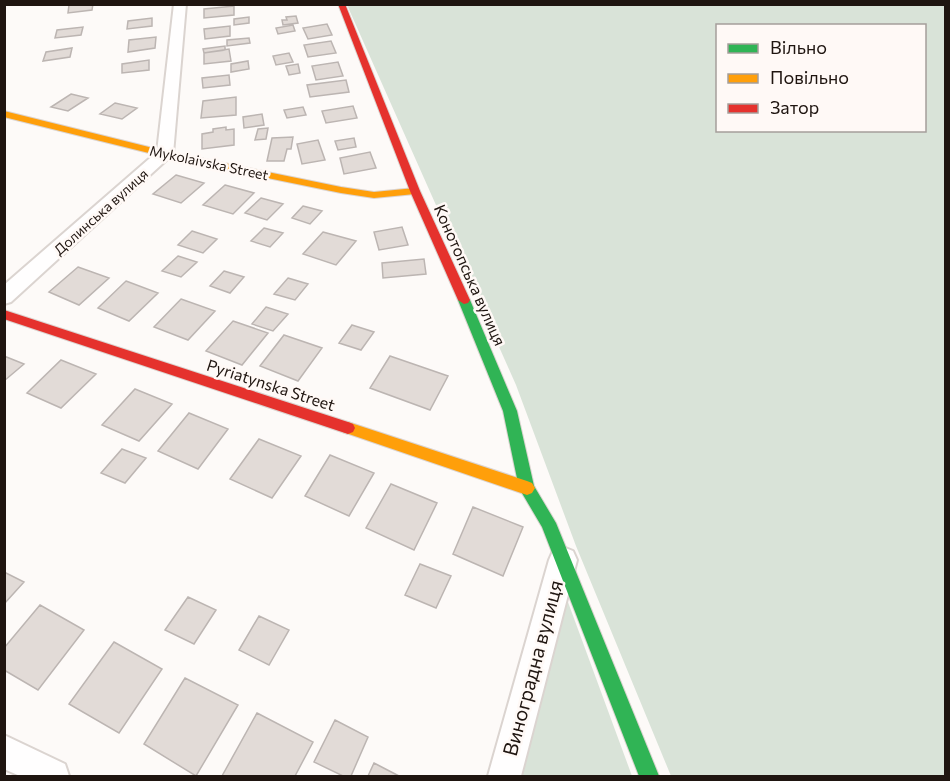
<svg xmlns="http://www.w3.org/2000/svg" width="950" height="781" font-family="Commissioner,sans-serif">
<rect width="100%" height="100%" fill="#fdfaf8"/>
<path fill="#d9e3d8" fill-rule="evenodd" d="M 347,5 L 945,5 L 945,776 L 671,776 L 576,546 L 516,385 ZM 718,26 L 924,26 L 924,130 L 718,130 Z
M 565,594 L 632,776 L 517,776 Z"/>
<path fill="#e2dbd7" stroke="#bcb5b2" stroke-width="1.5" d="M 93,4 L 92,10 L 68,13 L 69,5 Z
M 234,6 L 234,15 L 204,18 L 204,9 Z
M 296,16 L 298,23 L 283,25 L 282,20 L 287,20 L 286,17 Z
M 249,17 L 249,23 L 234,25 L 234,19 Z
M 152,18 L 152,26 L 127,29 L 128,21 Z
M 327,24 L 332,35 L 308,39 L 303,28 Z
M 293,25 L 295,31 L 278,34 L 276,28 Z
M 230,26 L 230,36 L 205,39 L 204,29 Z
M 83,27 L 81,35 L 55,38 L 57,30 Z
M 156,37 L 155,48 L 128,52 L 129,40 Z
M 249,38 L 250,43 L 227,46 L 227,40 Z
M 331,41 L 336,53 L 308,57 L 304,45 Z
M 225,46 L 225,50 L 204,53 L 203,49 Z
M 72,48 L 70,57 L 43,61 L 46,52 Z
M 229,49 L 231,61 L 204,64 L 204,53 Z
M 289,53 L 293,62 L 276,65 L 273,56 Z
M 149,60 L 149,70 L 122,73 L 122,64 Z
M 248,61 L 249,69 L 231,72 L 231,64 Z
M 338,62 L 343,76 L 316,80 L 312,66 Z
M 298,64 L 300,73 L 289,75 L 286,66 Z
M 229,75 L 230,85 L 203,88 L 202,78 Z
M 346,80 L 349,92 L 310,97 L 307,85 Z
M 71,94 L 88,98 L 68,111 L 51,107 Z
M 236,97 L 236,115 L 201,118 L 203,101 Z
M 115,103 L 137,108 L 122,119 L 100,114 Z
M 353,106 L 357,118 L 326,123 L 322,111 Z
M 303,107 L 306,115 L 287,118 L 284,110 Z
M 262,114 L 264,125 L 244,128 L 243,117 Z
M 226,127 L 226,130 L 234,129 L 234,145 L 202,149 L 202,134 L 213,132 L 213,129 Z
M 268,128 L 266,139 L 255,140 L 258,129 Z
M 293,137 L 291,149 L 287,149 L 284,161 L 267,161 L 272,138 Z
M 354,138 L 356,147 L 338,150 L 335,141 Z
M 318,140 L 325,160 L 302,164 L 297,144 Z
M 370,152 L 376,168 L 344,174 L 340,158 Z
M 176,175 L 204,183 L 181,203 L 153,194 Z
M 225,185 L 254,193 L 233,214 L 203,205 Z
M 261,198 L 283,204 L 267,220 L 245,213 Z
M 303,206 L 322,211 L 310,224 L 292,218 Z
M 402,227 L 408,245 L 379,250 L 374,232 Z
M 264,228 L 283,233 L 270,247 L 251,241 Z
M 192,231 L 217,239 L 203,253 L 178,245 Z
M 323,232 L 356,241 L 336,265 L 303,254 Z
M 178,256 L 197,262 L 181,277 L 162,271 Z
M 424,259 L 426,274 L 383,278 L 382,263 Z
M 78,267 L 109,278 L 79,305 L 49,292 Z
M 224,271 L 244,277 L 230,293 L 210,286 Z
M 288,278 L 308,284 L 295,300 L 274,294 Z
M 126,281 L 158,293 L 129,321 L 98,308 Z
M 181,299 L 215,311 L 188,340 L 154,327 Z
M 266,307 L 288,314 L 273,331 L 252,324 Z
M 233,321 L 268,333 L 242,365 L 206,351 Z
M 352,325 L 374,332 L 361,350 L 339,343 Z
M 284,335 L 322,348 L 298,381 L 260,366 Z
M 4,356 L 24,364 L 4,381 Z
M 390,356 L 448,376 L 430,410 L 370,388 Z
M 61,360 L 96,374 L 61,408 L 27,393 Z
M 135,389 L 172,404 L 139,441 L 102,425 Z
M 189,413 L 228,429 L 198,469 L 158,451 Z
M 259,439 L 301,456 L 272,498 L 230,479 Z
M 122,449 L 146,458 L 125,483 L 101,473 Z
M 330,455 L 374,473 L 349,516 L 305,496 Z
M 391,484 L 437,503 L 414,550 L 366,528 Z
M 473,507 L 523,527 L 503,576 L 453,554 Z
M 420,564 L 451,576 L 436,608 L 405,595 Z
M 4,572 L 24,582 L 4,604 Z
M 188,597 L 216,610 L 194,644 L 165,630 Z
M 40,605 L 84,630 L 38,690 L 4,670 L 4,648 Z
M 259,616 L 289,630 L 269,665 L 239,650 Z
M 114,642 L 162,669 L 119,733 L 69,704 Z
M 185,678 L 238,705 L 196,776 L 144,744 Z
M 257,713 L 313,742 L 295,776 L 222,776 Z
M 335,720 L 368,737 L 351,776 L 343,776 L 314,762 Z
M 374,763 L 399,776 L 368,776 Z"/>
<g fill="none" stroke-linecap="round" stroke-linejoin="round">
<g stroke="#dbd4d0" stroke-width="4">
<path id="street" d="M 174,4 L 186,4 L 173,154 L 11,302 L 4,304 L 4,285 L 157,152 Z
M 563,547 L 573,551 L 577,560 L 521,776 L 488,776 L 549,560 L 553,551 Z
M 4,735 L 65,764 L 69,776 L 20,776 L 4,769 Z"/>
</g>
<g stroke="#dbd4d0" stroke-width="2">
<path id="fast" d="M 464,296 L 470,300 L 517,411 L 534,486 L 556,523 L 659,776 L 639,776 L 542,527 L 519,488 L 503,411 L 458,300 Z"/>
</g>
<g stroke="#dbd4d0" stroke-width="2">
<path id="slow" d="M 4,111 L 165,151 L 341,187 L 374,192 L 415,188 L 420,191 L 415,194 L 374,198 L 341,193 L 165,157 L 4,117 Z
M 348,422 L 527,481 L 532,483 L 535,488 L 532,493 L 527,495 L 343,432 L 341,428 L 343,424 Z"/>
</g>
<g stroke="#dbd4d0" stroke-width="2">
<path id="jam" d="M 338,4 L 345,4 L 420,191 L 470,300 L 468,303 L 464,304 L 458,300 L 410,191 Z
M 4,310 L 348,422 L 353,424 L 355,428 L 353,432 L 348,434 L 4,319 Z"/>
</g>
<use href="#street" fill="#fffefe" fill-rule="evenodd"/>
<use href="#fast" fill="#30b455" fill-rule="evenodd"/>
<use href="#slow" fill="#ff9f0a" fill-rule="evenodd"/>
<use href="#jam" fill="#e5322d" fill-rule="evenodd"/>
</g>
<g text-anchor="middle" stroke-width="5" stroke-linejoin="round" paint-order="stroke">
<g font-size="14" fill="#1f1510" stroke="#fff9f6">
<text transform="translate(209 163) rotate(12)" y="5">Mykolaivska Street</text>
<text transform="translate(101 212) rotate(-42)" y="5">Долинська вулиця</text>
</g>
<g font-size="16" fill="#1f1510" stroke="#fff9f6">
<text transform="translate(470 275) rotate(66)" y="6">Конотопська вулиця</text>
<text transform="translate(271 385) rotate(18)" y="6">Pyriatynska Street</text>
</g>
<g font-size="20" fill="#1f1510" stroke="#fff9f6">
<text transform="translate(533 668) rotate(-75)" y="7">Виноградна вулиця</text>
</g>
</g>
<rect width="950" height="781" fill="none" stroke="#1f1510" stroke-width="12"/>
<rect x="716" y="24" width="210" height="108" fill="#fff9f6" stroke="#a59e9a" stroke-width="1.5"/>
<rect x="728" y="44" width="30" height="9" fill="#30b455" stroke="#a59e9a" stroke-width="1.5"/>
<text x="770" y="54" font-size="18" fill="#1f1510">Вільно</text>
<rect x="728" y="74" width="30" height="9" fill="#ff9f0a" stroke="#a59e9a" stroke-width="1.5"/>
<text x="770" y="84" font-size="18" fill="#1f1510">Повільно</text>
<rect x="728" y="104" width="30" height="9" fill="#e5322d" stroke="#a59e9a" stroke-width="1.5"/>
<text x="770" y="114" font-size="18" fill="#1f1510">Затор</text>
</svg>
